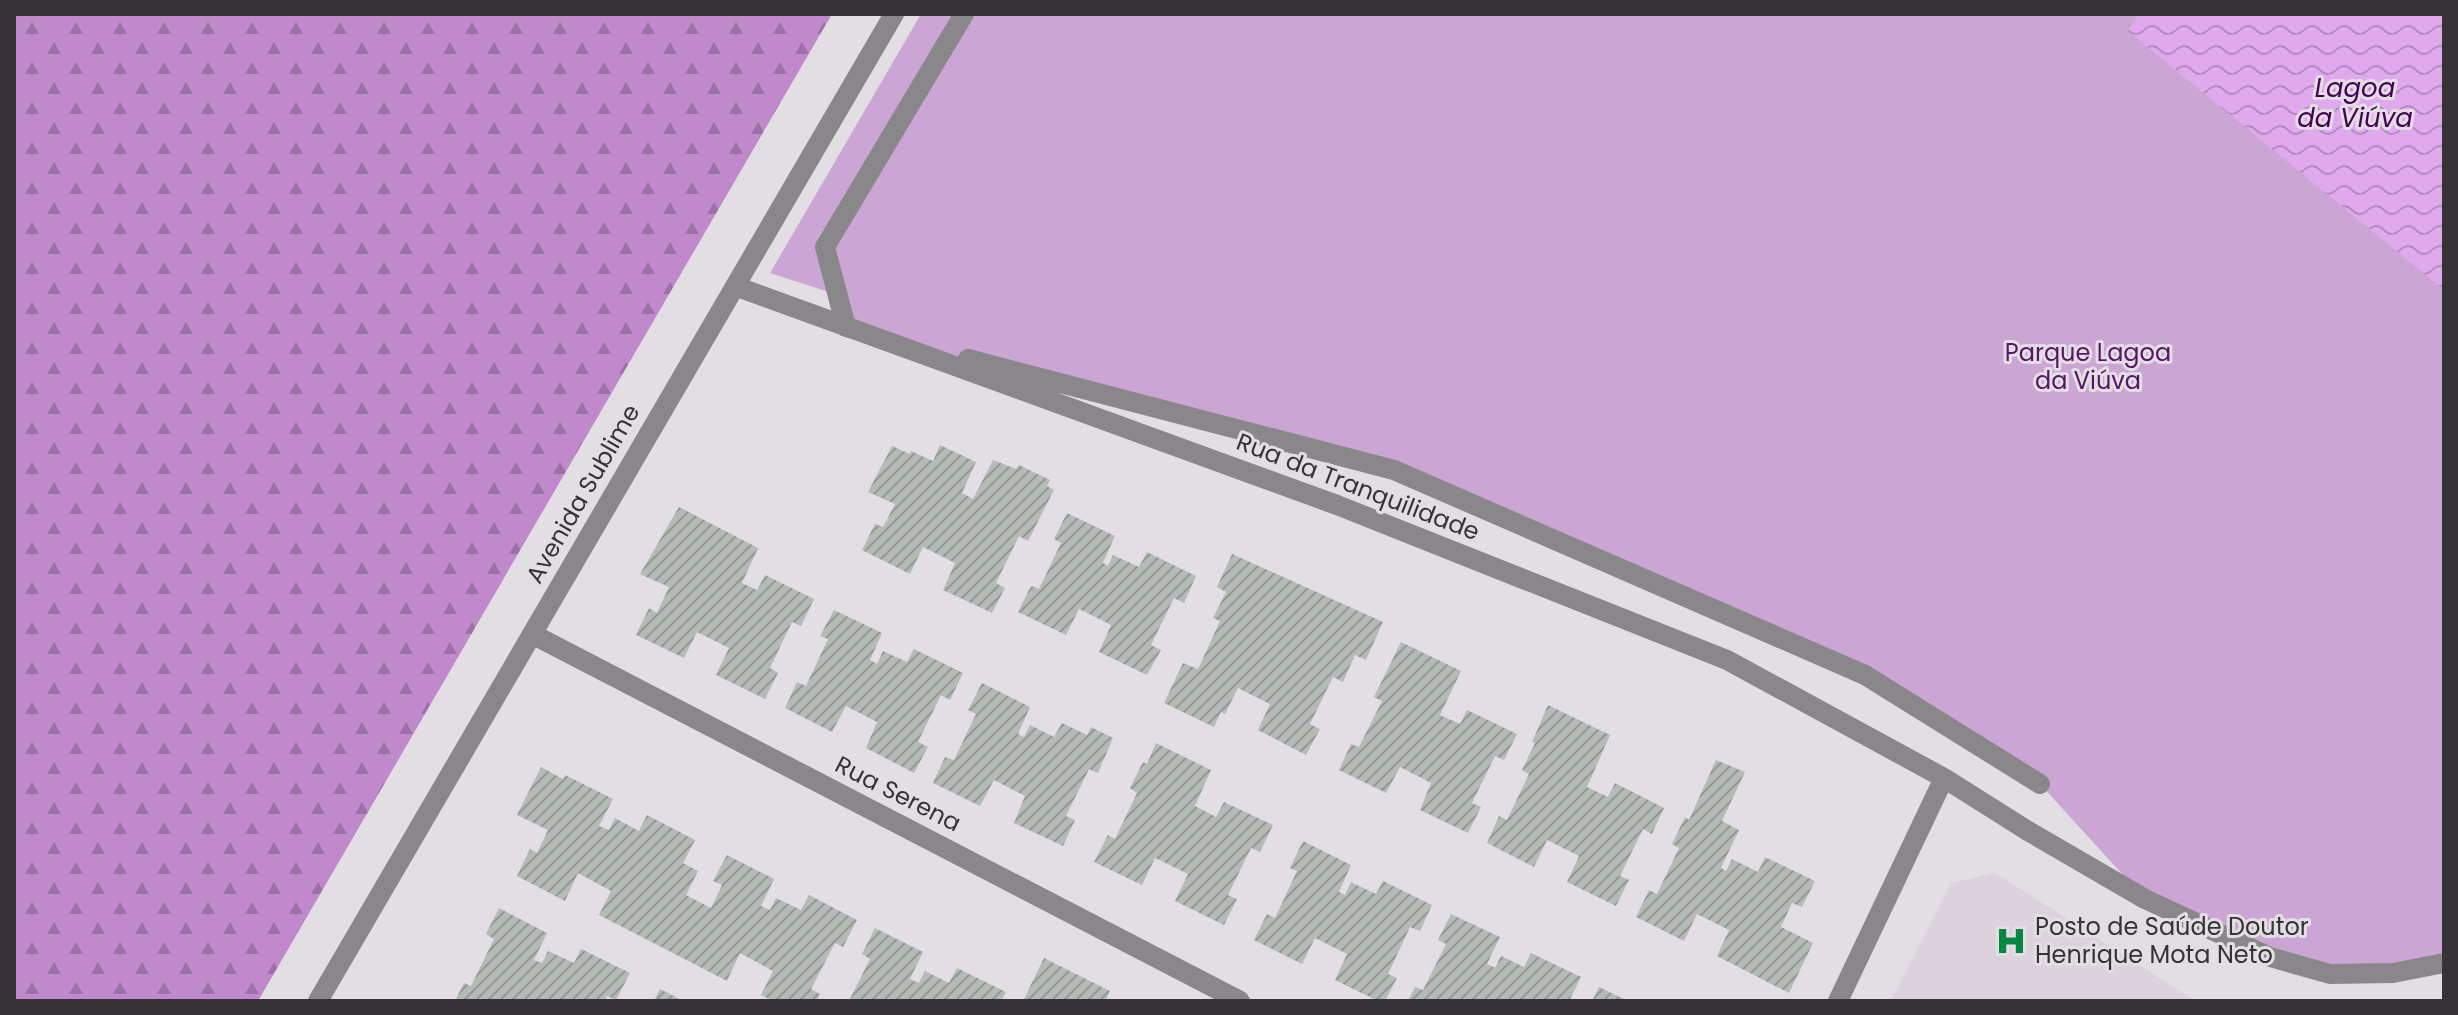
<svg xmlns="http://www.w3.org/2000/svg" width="2458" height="1015" font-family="Poppins,sans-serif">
<defs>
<pattern id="forest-firs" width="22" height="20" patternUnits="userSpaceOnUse" patternTransform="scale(2)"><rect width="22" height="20" fill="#bf89cc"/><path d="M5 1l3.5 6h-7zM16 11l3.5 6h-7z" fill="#9c71a6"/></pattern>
<pattern id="water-waves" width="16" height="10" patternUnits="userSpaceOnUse" patternTransform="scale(2)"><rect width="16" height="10" fill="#e0a9ee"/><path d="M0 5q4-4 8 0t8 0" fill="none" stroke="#b68ac2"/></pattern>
<pattern id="building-hatch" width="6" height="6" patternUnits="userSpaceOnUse" patternTransform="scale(2)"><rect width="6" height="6" fill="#b4bab5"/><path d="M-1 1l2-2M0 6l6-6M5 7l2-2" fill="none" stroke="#939894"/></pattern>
</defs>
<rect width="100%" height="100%" fill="#e3dee4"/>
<path fill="#dcd2de" d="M 1995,873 L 2191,998 L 2200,1001 L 1891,1001 L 1951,883 Z"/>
<path fill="#cba6d4" d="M 921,14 L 2444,14 L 2444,963 L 2330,974 L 2145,899 L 2040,784 L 1865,675 L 1394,470 L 846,327 L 838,295 L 770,273 Z"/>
<path fill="url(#forest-firs)" d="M 14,14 L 832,14 L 258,1001 L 14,1001 Z"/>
<path fill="url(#water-waves)" d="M 2139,14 L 2444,14 L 2444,290 L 2128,31 Z"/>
<path fill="url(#building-hatch)" d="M 940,445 L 976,462 L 962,493 L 973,499 L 993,460 L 1016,469 L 1019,465 L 1050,480 L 1047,486 L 1054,490 L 1028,541 L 1019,536 L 996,583 L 1005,588 L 992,613 L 943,590 L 955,563 L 923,547 L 910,574 L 862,550 L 875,524 L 883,527 L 895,504 L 868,492 L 892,446 L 910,454 L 911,451 L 933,461 Z
M 679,507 L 758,548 L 742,583 L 757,590 L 765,575 L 814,599 L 801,626 L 792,622 L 770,668 L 778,673 L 765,699 L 716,675 L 729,648 L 697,632 L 684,658 L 636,635 L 649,608 L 657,613 L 669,587 L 640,574 Z
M 1067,513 L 1115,536 L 1103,563 L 1108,566 L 1113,555 L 1139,567 L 1147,552 L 1196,576 L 1184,603 L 1174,598 L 1151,645 L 1161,650 L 1147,675 L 1099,652 L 1111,625 L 1079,609 L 1066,635 L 1018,612 L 1031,586 L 1039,589 L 1061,543 L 1054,539 Z
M 1232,554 L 1383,622 L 1366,660 L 1355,655 L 1343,682 L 1333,677 L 1310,724 L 1320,729 L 1306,755 L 1258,730 L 1270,704 L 1238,688 L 1225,714 L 1221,712 L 1214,727 L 1164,703 L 1183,663 L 1198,669 L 1220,621 L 1213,618 L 1226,592 L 1217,587 Z
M 834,610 L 882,633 L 870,660 L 877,664 L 883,651 L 907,662 L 914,649 L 963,673 L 950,700 L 941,695 L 918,742 L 928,747 L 914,773 L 866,748 L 877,722 L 846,706 L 832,732 L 785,708 L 797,682 L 806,686 L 828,639 L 820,636 Z
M 1401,642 L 1461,671 L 1440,715 L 1460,724 L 1467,710 L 1517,734 L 1504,760 L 1495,756 L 1472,803 L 1481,807 L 1468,833 L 1420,810 L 1431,783 L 1400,767 L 1386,793 L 1339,770 L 1351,744 L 1359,747 L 1382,701 L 1374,697 Z
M 982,683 L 1030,707 L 1018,734 L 1024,737 L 1030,725 L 1054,737 L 1062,723 L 1087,735 L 1091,727 L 1113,738 L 1098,773 L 1089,769 L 1066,816 L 1075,820 L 1063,846 L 1014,823 L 1025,796 L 994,780 L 980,806 L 933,783 L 945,757 L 954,760 L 976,714 L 968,710 Z
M 1548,705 L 1610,735 L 1587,787 L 1608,797 L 1615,783 L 1664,808 L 1652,834 L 1643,829 L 1620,876 L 1629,880 L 1616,906 L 1567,882 L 1579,856 L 1547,840 L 1534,867 L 1487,843 L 1499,816 L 1507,820 L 1529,774 L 1522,770 L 1535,743 L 1532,742 Z
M 1156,743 L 1211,770 L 1195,806 L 1216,817 L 1224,802 L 1273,825 L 1260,852 L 1251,848 L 1228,895 L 1237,899 L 1224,925 L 1175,901 L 1188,874 L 1155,858 L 1142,885 L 1094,862 L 1108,835 L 1115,839 L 1137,793 L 1130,788 L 1143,762 L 1147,764 Z
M 1716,760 L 1745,772 L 1722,821 L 1739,830 L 1721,868 L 1726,871 L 1732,859 L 1758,872 L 1765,857 L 1815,881 L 1802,907 L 1792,903 L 1781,927 L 1813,943 L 1789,993 L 1717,956 L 1729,930 L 1697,914 L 1684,941 L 1636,917 L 1649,890 L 1657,894 L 1679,848 L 1672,844 L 1685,817 L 1689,820 Z
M 541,767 L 563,779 L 565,775 L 613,799 L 599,826 L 609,830 L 615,818 L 639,831 L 647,815 L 695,840 L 683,863 L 698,871 L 686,895 L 711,908 L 722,885 L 713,881 L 727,855 L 774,879 L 761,906 L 770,910 L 776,898 L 801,910 L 809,895 L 857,920 L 843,947 L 835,943 L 811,989 L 820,994 L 817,1001 L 773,1001 L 761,995 L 773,971 L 740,953 L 727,981 L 599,915 L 611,891 L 578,873 L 565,901 L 517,876 L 530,849 L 537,853 L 548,830 L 517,815 Z
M 1303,841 L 1351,865 L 1339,892 L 1345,895 L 1351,882 L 1376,894 L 1383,881 L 1432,905 L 1420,931 L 1410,927 L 1388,974 L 1397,978 L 1385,1001 L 1378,1001 L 1335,980 L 1347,954 L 1315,938 L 1302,964 L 1254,940 L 1267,914 L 1275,918 L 1297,871 L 1290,868 Z
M 499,908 L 547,933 L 534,960 L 542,963 L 548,951 L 574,963 L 581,949 L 630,973 L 616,1000 L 607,996 L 605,1001 L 455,1001 L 464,983 L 471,986 L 494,939 L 486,934 Z
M 1451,914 L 1500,937 L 1487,964 L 1495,968 L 1501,956 L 1524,967 L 1531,953 L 1581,977 L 1569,1001 L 1408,1001 L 1415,987 L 1423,990 L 1446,944 L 1438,940 Z
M 875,928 L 923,952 L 910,979 L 919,983 L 925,971 L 949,983 L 957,968 L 1006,992 L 1001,1001 L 849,1001 L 870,959 L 862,954 Z
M 1044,958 L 1110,991 L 1105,1001 L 1023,1001 Z
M 1599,987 L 1628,1001 L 1592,1001 Z
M 660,989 L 684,1001 L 654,1001 Z"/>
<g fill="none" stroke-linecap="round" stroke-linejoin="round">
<path stroke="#89878a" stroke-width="20" d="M 735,286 L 1337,505 L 1727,660 L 1944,778 L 2028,831 L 2145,899 L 2270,957 L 2330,974 L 2393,973 L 2444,963
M 856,330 L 846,327 L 825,247 L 964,14
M 968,359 L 1394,470 L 1865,675 L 2040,784
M 532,634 L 1240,1001
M 318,1001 L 894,14
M 1838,1001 L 1944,778"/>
</g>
<defs>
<g id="hospital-bare" transform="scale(2.4)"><path d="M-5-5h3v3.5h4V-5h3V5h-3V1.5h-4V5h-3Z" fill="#058843" stroke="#e3dee4" stroke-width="2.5" paint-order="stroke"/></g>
</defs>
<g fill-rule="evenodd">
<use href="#hospital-bare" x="2011" y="941"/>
</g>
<g text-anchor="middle" stroke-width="6" stroke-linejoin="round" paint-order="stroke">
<g font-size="24" fill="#581467" stroke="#e3dee4">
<text x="2088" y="361">Parque Lagoa<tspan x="2088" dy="28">da Viúva</tspan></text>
</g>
<g font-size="24" fill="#353335" stroke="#e3dee4">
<text transform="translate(1358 487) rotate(21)" y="8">Rua da Tranquilidade</text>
<text transform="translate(583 494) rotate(-60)" y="8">Avenida Sublime</text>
<text transform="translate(898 794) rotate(27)" y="8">Rua Serena</text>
</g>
<g font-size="24" fill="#353335" stroke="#e3dee4" text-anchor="start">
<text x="2035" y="935">Posto de Saúde Doutor<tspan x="2035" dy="28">Henrique Mota Neto</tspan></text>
</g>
<g font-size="26" font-style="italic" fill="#470056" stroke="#e3dee4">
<text x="2355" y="97">Lagoa<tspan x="2355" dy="30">da Viúva</tspan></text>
</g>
</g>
<rect width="2458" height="1015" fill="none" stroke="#353335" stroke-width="32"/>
</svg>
